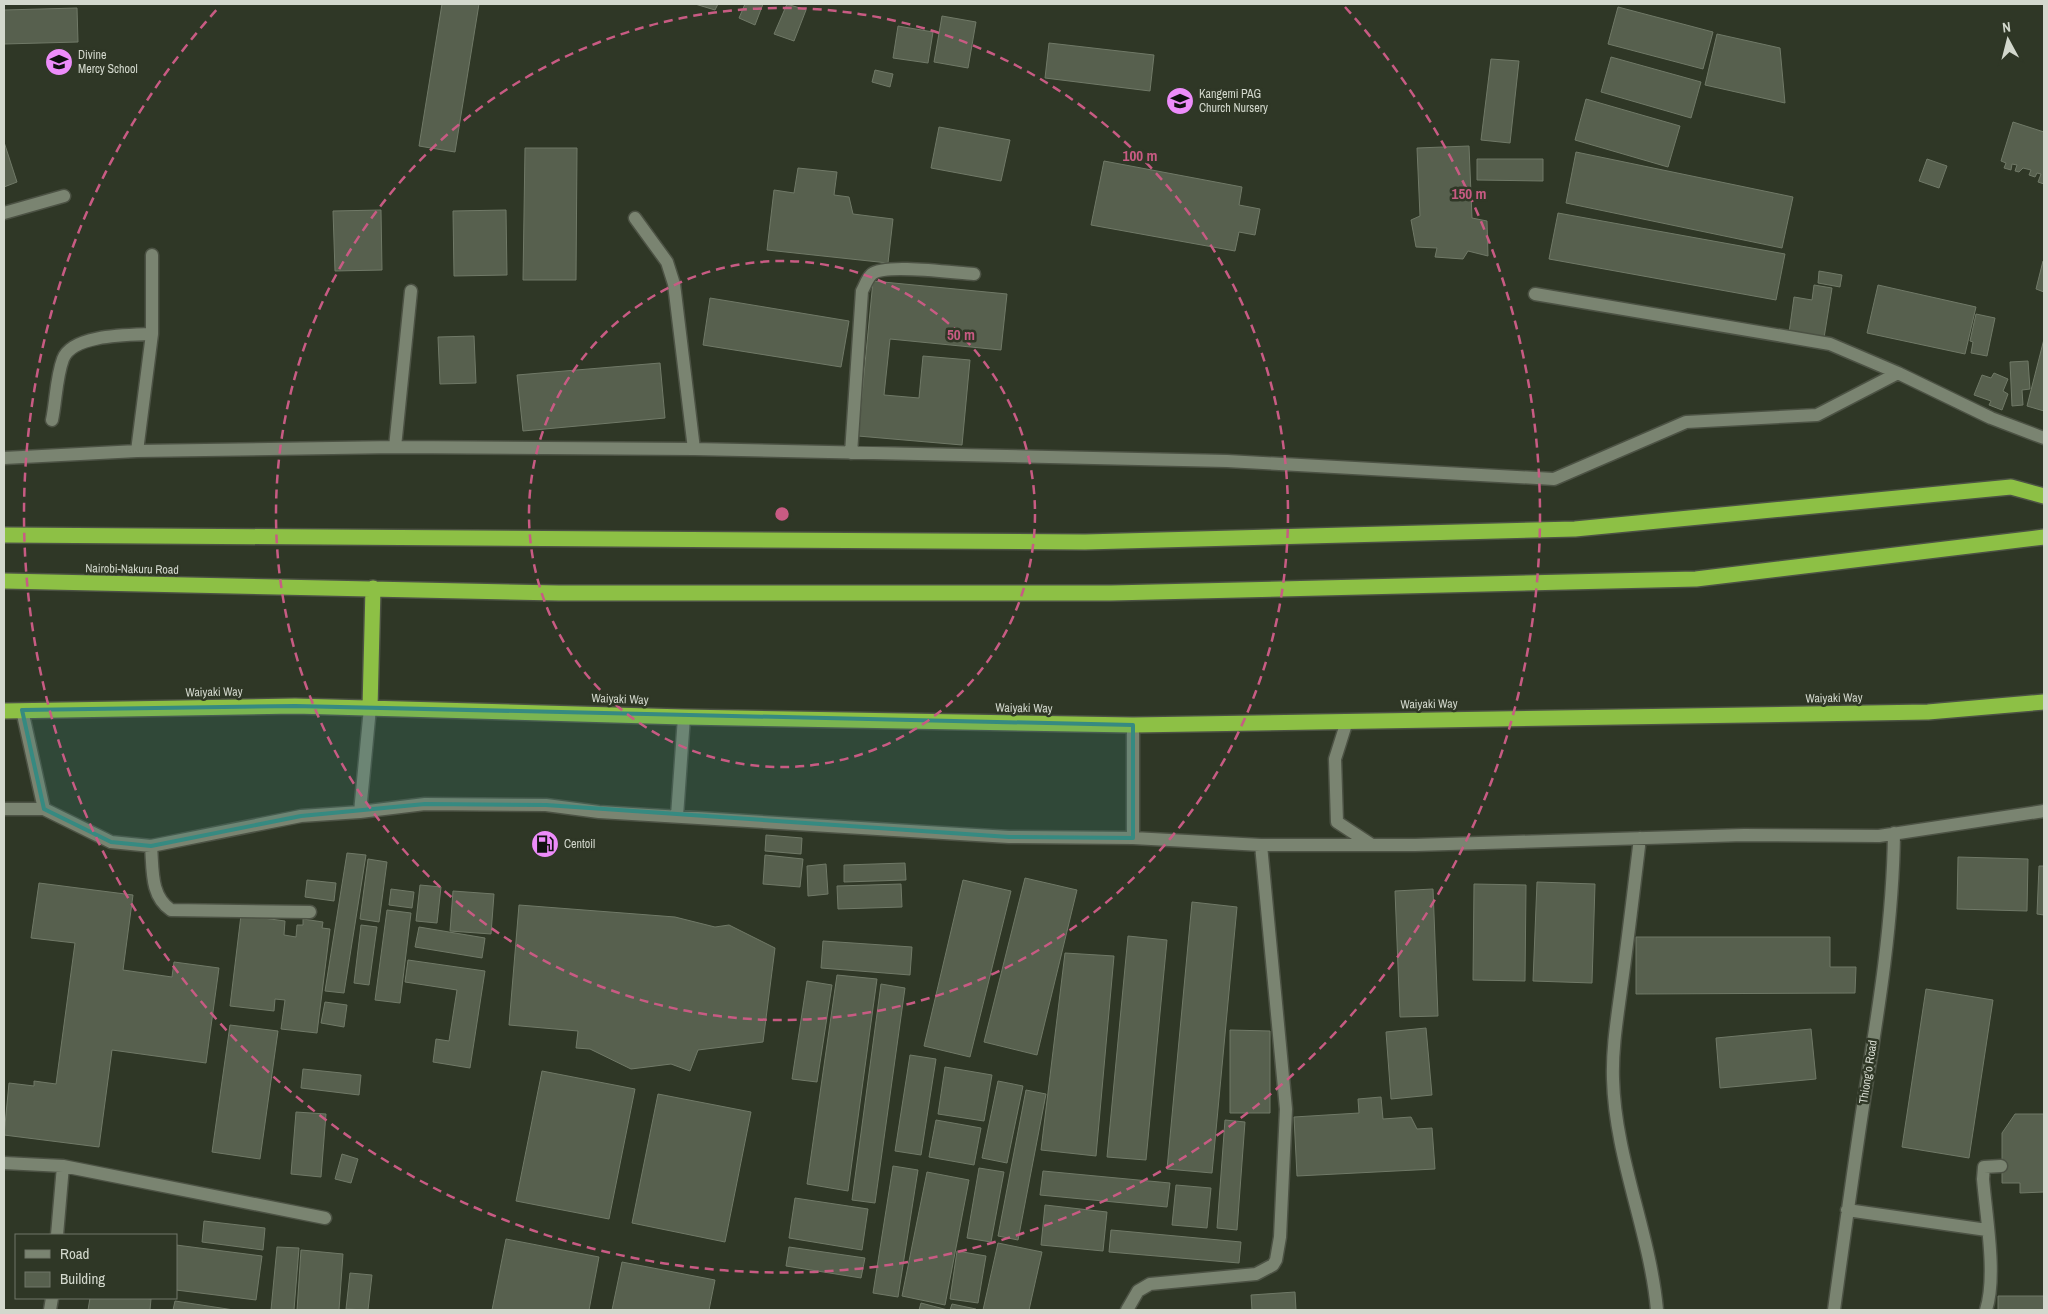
<svg xmlns="http://www.w3.org/2000/svg" width="2048" height="1314" font-family="'Archivo Narrow',sans-serif">
<rect width="100%" height="100%" fill="#2f3726"/>
<path fill="#57604e" stroke="#707967" d="M 442,4 L 479,4 L 455,152 L 419,146 Z
M 695,4 L 718,4 L 715,10 Z
M 745,4 L 763,4 L 755,25 L 739,18 Z
M 787,4 L 806,10 L 794,41 L 774,34 Z
M 1618,7 L 1713,32 L 1703,69 L 1608,44 Z
M 77,8 L 78,42 L 4,44 L 4,10 Z
M 942,16 L 976,22 L 968,68 L 934,62 Z
M 898,26 L 933,32 L 928,63 L 893,58 Z
M 1717,34 L 1780,48 L 1785,103 L 1705,85 Z
M 1049,43 L 1154,55 L 1150,91 L 1045,78 Z
M 1611,57 L 1701,82 L 1691,118 L 1601,92 Z
M 1491,59 L 1519,61 L 1510,143 L 1481,140 Z
M 875,70 L 893,74 L 890,87 L 872,82 Z
M 1586,99 L 1680,126 L 1668,167 L 1575,140 Z
M 2013,122 L 2044,132 L 2044,184 L 2038,182 L 2041,174 L 2037,173 L 2035,177 L 2029,175 L 2031,170 L 2023,168 L 2019,172 L 2015,171 L 2017,165 L 2012,164 L 2011,170 L 2004,168 L 2006,163 L 2001,161 Z
M 939,127 L 1010,140 L 1001,181 L 931,168 Z
M 4,142 L 17,182 L 4,187 Z
M 1469,146 L 1472,218 L 1487,221 L 1488,256 L 1468,251 L 1463,259 L 1435,257 L 1437,248 L 1416,247 L 1411,220 L 1420,216 L 1417,148 Z
M 525,148 L 577,148 L 576,280 L 523,280 Z
M 1576,152 L 1793,197 L 1782,248 L 1566,203 Z
M 1477,159 L 1543,159 L 1543,181 L 1477,180 Z
M 1927,159 L 1947,166 L 1939,188 L 1919,181 Z
M 1104,161 L 1242,187 L 1239,205 L 1260,209 L 1255,235 L 1239,232 L 1235,251 L 1091,225 Z
M 798,168 L 837,172 L 834,195 L 849,197 L 853,214 L 893,219 L 888,263 L 767,250 L 774,190 L 794,193 Z
M 381,210 L 382,270 L 335,271 L 333,211 Z
M 506,210 L 507,275 L 454,276 L 453,211 Z
M 1558,213 L 1785,254 L 1776,300 L 1549,259 Z
M 2043,261 L 2044,262 L 2044,292 L 2036,289 Z
M 1819,271 L 1842,275 L 1840,287 L 1818,283 Z
M 873,281 L 1007,294 L 1001,350 L 890,339 L 884,395 L 919,398 L 923,356 L 970,360 L 962,445 L 858,436 Z
M 1814,285 L 1832,288 L 1824,338 L 1789,333 L 1794,297 L 1812,300 Z
M 1878,285 L 1976,307 L 1965,354 L 1867,333 Z
M 710,298 L 849,321 L 841,367 L 703,345 Z
M 1976,314 L 1995,318 L 1987,356 L 1971,353 L 1973,342 L 1970,341 Z
M 474,336 L 476,383 L 440,384 L 438,337 Z
M 2044,339 L 2044,411 L 2027,406 Z
M 2028,361 L 2030,389 L 2022,390 L 2023,405 L 2012,406 L 2010,362 Z
M 660,363 L 665,418 L 523,431 L 517,375 Z
M 1994,373 L 2008,379 L 2003,391 L 2008,394 L 2002,410 L 1989,405 L 1991,401 L 1974,395 L 1982,375 L 1991,378 Z
M 766,835 L 802,838 L 801,854 L 765,851 Z
M 347,853 L 366,855 L 344,993 L 325,991 Z
M 765,855 L 803,859 L 800,887 L 763,884 Z
M 1958,857 L 2028,859 L 2027,911 L 1957,909 Z
M 368,859 L 387,862 L 379,922 L 360,919 Z
M 905,863 L 906,880 L 844,882 L 844,865 Z
M 826,864 L 828,894 L 808,896 L 807,866 Z
M 2039,866 L 2044,866 L 2044,915 L 2037,914 Z
M 1025,878 L 1077,890 L 1037,1055 L 984,1042 Z
M 307,880 L 336,883 L 334,901 L 305,897 Z
M 963,880 L 1011,891 L 970,1057 L 924,1046 Z
M 1537,882 L 1595,884 L 1592,983 L 1533,981 Z
M 39,883 L 133,895 L 123,970 L 172,977 L 174,962 L 219,968 L 206,1063 L 112,1050 L 99,1147 L 4,1135 L 9,1083 L 34,1086 L 34,1081 L 56,1084 L 75,943 L 31,938 Z
M 901,884 L 902,907 L 838,909 L 837,886 Z
M 1474,884 L 1526,885 L 1525,981 L 1473,980 Z
M 420,885 L 441,887 L 437,923 L 416,921 Z
M 391,889 L 414,892 L 412,908 L 389,905 Z
M 1433,889 L 1438,1016 L 1400,1017 L 1395,891 Z
M 453,891 L 494,894 L 491,934 L 450,931 Z
M 1192,902 L 1237,907 L 1212,1173 L 1167,1169 Z
M 519,905 L 675,917 L 715,927 L 729,925 L 775,948 L 763,1042 L 698,1050 L 690,1071 L 671,1064 L 631,1069 L 590,1049 L 576,1048 L 578,1031 L 509,1025 Z
M 387,910 L 411,913 L 400,1003 L 375,1000 Z
M 241,915 L 285,921 L 284,935 L 296,937 L 297,925 L 303,925 L 303,919 L 323,922 L 322,928 L 330,929 L 317,1033 L 281,1029 L 285,1000 L 275,999 L 274,1011 L 230,1006 Z
M 361,925 L 377,927 L 369,985 L 354,983 Z
M 419,927 L 485,938 L 482,958 L 415,947 Z
M 1128,936 L 1167,940 L 1146,1160 L 1107,1157 Z
M 1636,937 L 1830,937 L 1830,967 L 1856,967 L 1855,993 L 1636,994 Z
M 823,941 L 912,947 L 910,975 L 821,968 Z
M 1065,953 L 1114,956 L 1096,1156 L 1041,1150 Z
M 408,960 L 485,971 L 470,1068 L 433,1062 L 436,1039 L 449,1041 L 457,990 L 405,982 Z
M 837,975 L 877,979 L 848,1191 L 807,1184 Z
M 807,981 L 832,985 L 817,1082 L 792,1079 Z
M 881,984 L 905,988 L 875,1203 L 852,1200 Z
M 1926,989 L 1993,1000 L 1969,1158 L 1902,1147 Z
M 325,1002 L 347,1005 L 344,1027 L 321,1023 Z
M 230,1025 L 278,1031 L 260,1159 L 212,1152 Z
M 1426,1028 L 1432,1095 L 1391,1099 L 1386,1032 Z
M 1811,1029 L 1816,1079 L 1720,1088 L 1716,1038 Z
M 1230,1030 L 1270,1031 L 1270,1113 L 1230,1113 Z
M 910,1055 L 936,1059 L 921,1155 L 895,1151 Z
M 945,1067 L 992,1075 L 984,1121 L 938,1114 Z
M 303,1069 L 361,1075 L 359,1095 L 301,1088 Z
M 542,1071 L 635,1089 L 609,1219 L 516,1201 Z
M 998,1081 L 1023,1086 L 1007,1163 L 982,1158 Z
M 1026,1090 L 1046,1094 L 1018,1240 L 998,1236 Z
M 658,1094 L 751,1112 L 725,1242 L 632,1223 Z
M 1381,1097 L 1383,1119 L 1411,1117 L 1417,1129 L 1432,1128 L 1435,1169 L 1297,1176 L 1294,1117 L 1359,1113 L 1358,1099 Z
M 296,1112 L 326,1114 L 321,1177 L 291,1174 Z
M 2015,1114 L 2044,1114 L 2044,1192 L 2020,1193 L 2020,1183 L 2002,1183 L 2002,1133 Z
M 936,1120 L 981,1128 L 974,1165 L 929,1157 Z
M 1225,1120 L 1245,1122 L 1237,1230 L 1217,1228 Z
M 342,1154 L 358,1159 L 351,1183 L 335,1179 Z
M 893,1166 L 918,1170 L 898,1297 L 873,1293 Z
M 979,1168 L 1004,1172 L 991,1242 L 967,1238 Z
M 1043,1171 L 1170,1183 L 1167,1207 L 1040,1195 Z
M 927,1172 L 969,1180 L 945,1305 L 902,1296 Z
M 1176,1185 L 1211,1188 L 1207,1228 L 1172,1225 Z
M 795,1198 L 868,1209 L 862,1250 L 789,1238 Z
M 1045,1205 L 1107,1212 L 1103,1251 L 1041,1245 Z
M 204,1221 L 265,1228 L 263,1250 L 202,1242 Z
M 1111,1230 L 1241,1242 L 1239,1263 L 1109,1252 Z
M 506,1239 L 599,1257 L 589,1310 L 492,1310 Z
M 998,1243 L 1042,1252 L 1029,1310 L 983,1310 Z
M 176,1245 L 262,1256 L 256,1300 L 176,1290 Z
M 277,1247 L 299,1248 L 294,1310 L 271,1310 Z
M 789,1247 L 865,1258 L 861,1278 L 786,1266 Z
M 301,1250 L 343,1254 L 339,1310 L 297,1310 Z
M 957,1251 L 986,1256 L 978,1303 L 950,1299 Z
M 622,1262 L 715,1280 L 709,1310 L 612,1310 Z
M 350,1273 L 372,1275 L 368,1310 L 346,1309 Z
M 1295,1292 L 1296,1310 L 1252,1310 L 1251,1295 Z
M 1998,1296 L 2044,1296 L 2044,1310 L 1998,1310 Z
M 90,1298 L 145,1298 L 151,1299 L 150,1310 L 88,1310 Z
M 175,1301 L 234,1310 L 173,1310 Z
M 921,1303 L 948,1310 L 919,1310 Z
M 952,1304 L 976,1309 L 976,1310 L 950,1310 Z"/>
<g fill="none" stroke-linecap="round" stroke-linejoin="round">
<g stroke="#4c5244" stroke-width="15">
<path id="minor" d="M 4,213 L 64,196
M 635,218 L 667,262 L 674,284 L 694,449
M 1535,294 L 1830,344 L 1898,373 L 1991,418 L 2044,438
M 52,420 C 56,401 56,378 63,359 C 72,334 130,335 152,334
M 395,447 L 411,291
M 137,451 L 152,334 L 152,255
M 851,453 L 862,291 C 865,286 867,278 872,274 C 885,263 955,273 974,274
M 4,458 L 137,451 L 395,447 L 694,449 L 1227,461 L 1554,479 L 1686,422 L 1817,415 L 1898,373
M 22,710 L 44,809 L 111,842 L 151,846 L 301,816 L 360,812 L 425,804 L 546,805 L 599,812 L 1009,837 L 1133,838 L 1261,845 L 1415,845 L 1744,835 L 1879,836 L 2044,811
M 1347,721 L 1335,759 L 1337,822 L 1372,845
M 1133,725 L 1133,838
M 4,809 L 44,809
M 360,812 L 370,708
M 677,816 L 684,717
M 1640,838 C 1634,888 1628,939 1621,989 C 1617,1019 1612,1049 1613,1079 C 1615,1158 1650,1232 1657,1310
M 151,846 C 153,869 150,896 171,910 L 310,912
M 4,1163 L 63,1166 L 325,1218
M 1847,1210 L 1987,1230
M 57,1235 L 63,1166
M 50,1310 L 52,1298
M 1127,1310 L 1138,1291 L 1150,1284 L 1256,1274 L 1273,1265 L 1276,1260 L 1280,1237 L 1286,1109 L 1261,845
M 1834,1310 C 1844,1237 1854,1165 1865,1093 C 1879,1007 1893,920 1894,833
M 1986,1310 C 1997,1276 1986,1216 1983,1179 L 1984,1167 L 2001,1166"/>
</g>
<g stroke="#4c5244" stroke-width="18">
<path id="highway" d="M 4,535 L 1085,542 L 1575,529 L 2011,487 L 2044,496
M 4,581 L 559,593 L 1111,593 L 1696,579 L 2044,537
M 370,708 L 373,588
M 4,711 L 295,706 L 684,717 L 1133,725 L 1928,712 L 2044,702"/>
</g>
<use href="#minor" stroke="#7a8471" stroke-width="12"/>
<use href="#highway" stroke="#8dc045" stroke-width="15"/>
</g>
<path fill="#368a81" fill-opacity="0.2" stroke="#368a81" stroke-width="4" stroke-linejoin="round" d="M 295,706 L 1133,725 L 1133,838 L 1009,837 L 546,805 L 425,804 L 301,816 L 151,846 L 111,842 L 44,809 L 22,710 Z"/>
<g fill="none" stroke="#c85b83" stroke-width="2.5" stroke-dasharray="9 6">
<circle cx="782" cy="514" r="253"/>
<circle cx="782" cy="514" r="506"/>
<path d="M1345 7A758 758 0 1 1 219 7"/>
</g>
<defs>
<g id="school-disc" transform="scale(1.4375)"><circle r="9.5" fill="#ed8cfa" stroke="#2f3726"/><path d="M0-5L7-2L0 1L-7-2ZM-4 1L0 2.5L4 1V4Q0 6-4 4Z" fill="#111"/></g>
<g id="fuel-disc" transform="scale(1.4375)"><circle r="9.5" fill="#ed8cfa" stroke="#2f3726"/><path d="M-5.5-6h7V0h2V4h1.3V-2.5L3-4.5l.8-.8L6-3V5H2.5V1h-1V6h-7ZM-4.2-4.7v3.2H.2V-4.7Z" fill="#111"/></g>
</defs>
<g fill-rule="evenodd">
<use href="#school-disc" x="59" y="62"/>
<use href="#school-disc" x="1180" y="101"/>
<use href="#fuel-disc" x="545" y="844"/>
</g>
<g text-anchor="middle" stroke-width="5" stroke-linejoin="round" paint-order="stroke">
<g font-size="12" fill="#d3d8cd" stroke="#2f3726" text-anchor="start">
<text x="78" y="59">Divine<tspan x="78" dy="14">Mercy School</tspan></text>
<text x="1199" y="98">Kangemi PAG<tspan x="1199" dy="14">Church Nursery</tspan></text>
<text x="564" y="848">Centoil</text>
</g>
<g font-size="12" fill="#d3d8cd" stroke="#2f3726">
<text transform="translate(132 569) rotate(1)" y="4">Nairobi-Nakuru Road</text>
<text transform="translate(214 692) rotate(-1)" y="4">Waiyaki Way</text>
<text transform="translate(1834 698) rotate(-1)" y="4">Waiyaki Way</text>
<text transform="translate(620 699) rotate(2)" y="4">Waiyaki Way</text>
<text transform="translate(1429 704) rotate(-1)" y="4">Waiyaki Way</text>
<text transform="translate(1024 708) rotate(1)" y="4">Waiyaki Way</text>
<text transform="translate(1868 1072) rotate(-81)" y="4">Thiong'o Road</text>
</g>
</g>
<circle cx="782" cy="514" r="8" fill="#c85b83" stroke="#2f3726" stroke-width="2.5"/>
<g font-size="15" text-anchor="middle" font-weight="bold" fill="#c85b83" stroke="#2f3726" stroke-width="5" stroke-linejoin="round" paint-order="stroke">
<text x="1140" y="161">100 m</text>
<text x="1469" y="199">150 m</text>
<text x="961" y="340">50 m</text>
</g>
<rect width="2048" height="1314" fill="none" stroke="#d3d8cd" stroke-width="10"/>
<rect x="15" y="1234" width="162" height="65" fill="#2f3726" stroke="#717769"/>
<rect x="25" y="1250" width="25" height="8" fill="#7a8471" stroke="#717769"/>
<text x="60" y="1259" font-size="15" fill="#d3d8cd">Road</text>
<rect x="25" y="1272" width="25" height="15" fill="#57604e" stroke="#717769"/>
<text x="60" y="1284" font-size="15" fill="#d3d8cd">Building</text>
<g transform="translate(2008 40) rotate(353)" stroke="#2f3726" stroke-width="4" paint-order="stroke">
<path d="M0-4L9 19L0 12L-9 19Z" fill="#d3d8cd"/>
<text y="-8" font-size="14" font-weight="bold" text-anchor="middle" fill="#d3d8cd">N</text>
</g>
</svg>
